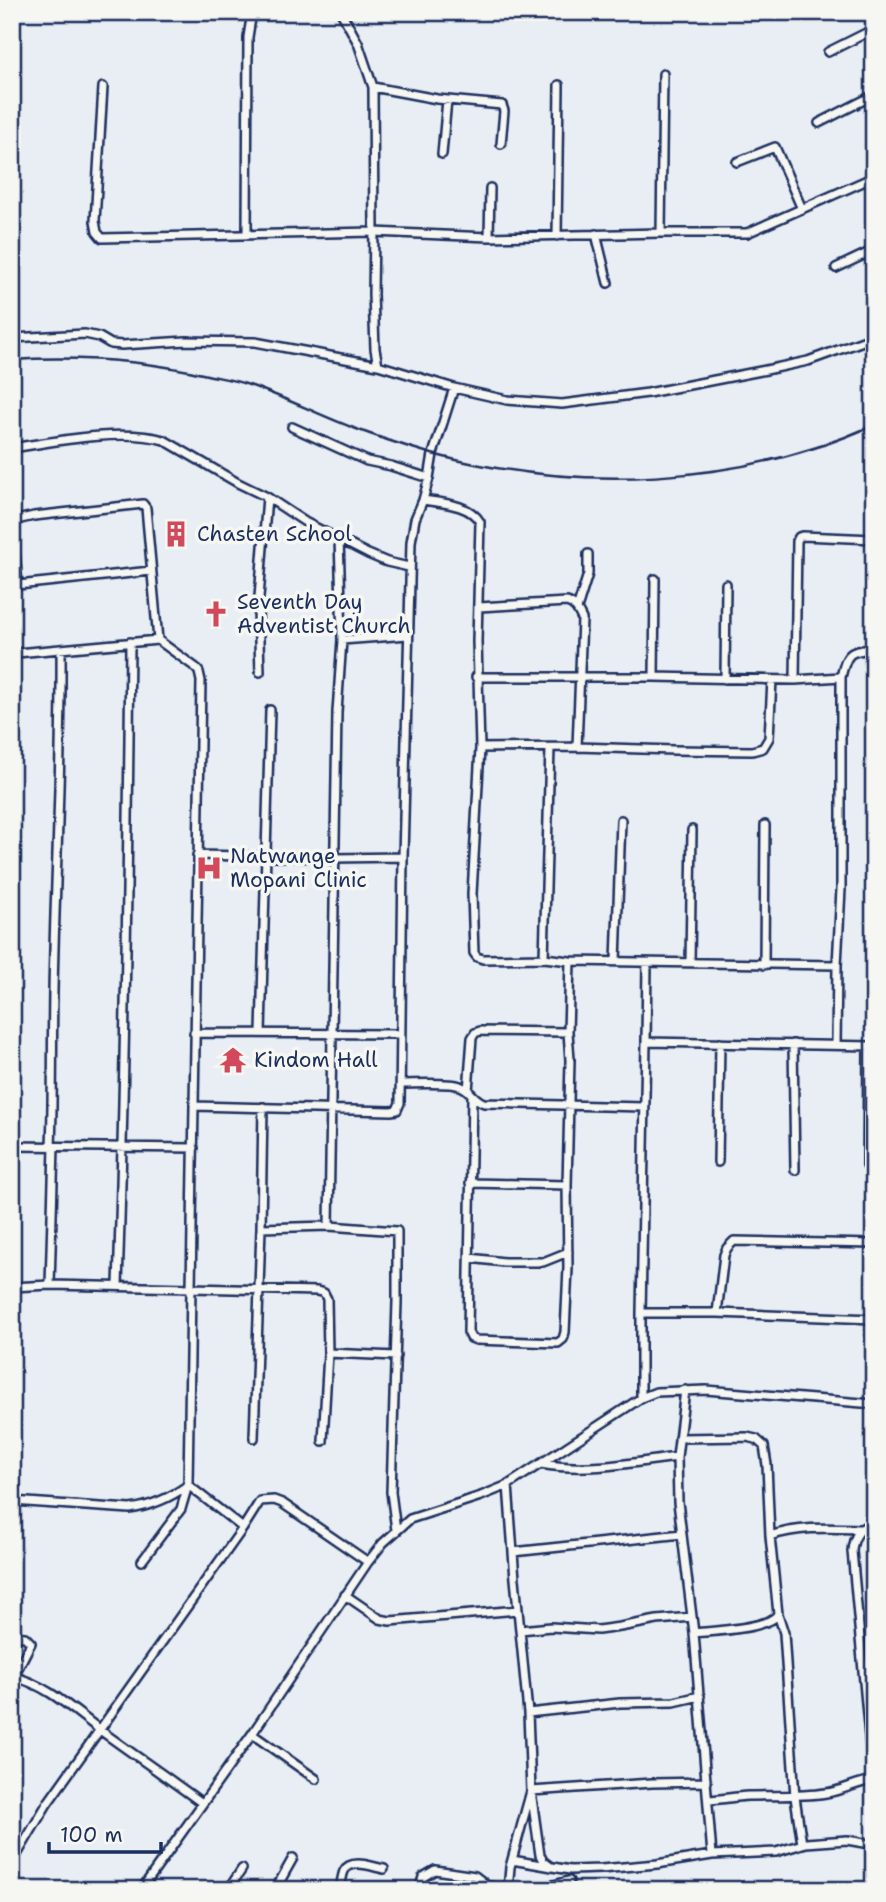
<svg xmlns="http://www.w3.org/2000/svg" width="886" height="1902" font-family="'Shantell Sans',sans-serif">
<rect width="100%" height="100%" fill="#e9eef4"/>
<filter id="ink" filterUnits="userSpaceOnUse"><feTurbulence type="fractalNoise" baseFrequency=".0143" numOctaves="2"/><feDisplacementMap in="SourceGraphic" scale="14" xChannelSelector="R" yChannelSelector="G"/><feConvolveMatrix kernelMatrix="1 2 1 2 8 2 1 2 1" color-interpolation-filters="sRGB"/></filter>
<g filter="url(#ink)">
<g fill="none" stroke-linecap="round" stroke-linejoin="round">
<g stroke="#1b2f5e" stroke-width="12">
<path id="minor" d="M 341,12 L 358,43 L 373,87 L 374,232 L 373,294 L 375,349 L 378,365 L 454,388 L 507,400 L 562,404 L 648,393 L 766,370 L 808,361 L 874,337
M 828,52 L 874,29
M 103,87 L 95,221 L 97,232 L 102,238 L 374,232 L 489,237 L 661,233 L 747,233 L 874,177
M 373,87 L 437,99 L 502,105 L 504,111 L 501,144
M 819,123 L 874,95
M 442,154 L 447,100
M 737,162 L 775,147 L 802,209
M 661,233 L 663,74
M 247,234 L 248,37 L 252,12
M 596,234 L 608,283
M 557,236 L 559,85
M 489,237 L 490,188
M 836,268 L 874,250
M 12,338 L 85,334 L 99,337 L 111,344 L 122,345 L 186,341 L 255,342 L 378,365
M 292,427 L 367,461 L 391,466 L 429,478
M 12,448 C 56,441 122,428 164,440 L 238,483 L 267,497 L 305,522 L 368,554 L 387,562 L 409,567
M 423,500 C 442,503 470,504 480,522 L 477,641 L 480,748 L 472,894 L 474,953 L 477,957 L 483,959 L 544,958 L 570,961 L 837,965
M 12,521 L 34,516 L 143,504 L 146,508 L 158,640 L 195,667 L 199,672 L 201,681 L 194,1106
M 12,521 L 18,585
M 12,587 L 18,585 L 151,571
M 479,607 L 567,602 C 576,605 578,611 582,619 L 577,747
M 577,609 L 588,574 L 588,554
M 342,640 L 408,635
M 12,655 L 17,653 L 158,640
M 260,672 L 258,610 L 267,497
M 476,677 L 654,677 L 795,680 L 841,677
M 654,677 L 655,579
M 725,679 L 726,584
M 795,680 L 797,541 L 799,537 L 802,536 L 874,539
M 480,748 L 577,747 L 674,750 L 752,751 L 763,748 L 769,738 L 772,680
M 197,855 L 334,858 L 403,857
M 544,958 L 550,748
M 616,961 L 621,820
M 690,963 L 692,830
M 764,965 L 765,825
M 194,1033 L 400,1034
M 261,1033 L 270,710
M 646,1042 L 647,963
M 793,1044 L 795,1170
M 836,1045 L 837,965 L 841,889 L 841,677 C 847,652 849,651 874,649
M 401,1084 C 415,1084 450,1082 460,1086 C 470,1089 474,1100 484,1103 L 644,1107
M 468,1091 L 472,1038 L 475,1033 L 480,1031 L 568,1032
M 472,1096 L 468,1332 L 471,1338 L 476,1340 L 558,1343 L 563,1339 L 565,1332 L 568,1268 L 567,1185 L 570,1060 L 568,1032 L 570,961
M 12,1146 L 194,1148
M 51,1147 C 53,1095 52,1043 53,992 C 55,877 62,763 61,649
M 718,1162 L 720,1043
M 867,1166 L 868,1046
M 470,1183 L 567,1185
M 329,1226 L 337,712 L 342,640 L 339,538
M 261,1228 L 329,1226 L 397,1231 L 397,1302 L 391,1492 L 396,1530
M 470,1258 L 504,1262 L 543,1262 L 568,1252
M 50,1285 L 54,1147
M 118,1286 C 125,1072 128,857 130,642
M 12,1287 L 50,1285 L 191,1288 L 194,1106 L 391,1111 L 397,1110 L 400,1103 L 403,857 L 411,542 L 415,519 L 423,500 L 429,478 L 433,454 L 454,388
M 641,1313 L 717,1313 L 874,1319
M 717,1313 L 724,1255 L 727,1248 L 734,1241 L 874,1244
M 328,1353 L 396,1356
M 685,1390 L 677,1457 L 678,1502 L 694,1633 L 712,1855
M 641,1398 L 641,1313 L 646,1042 L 874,1046
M 254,1438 L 261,1228 L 263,1107
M 679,1438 L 747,1437 L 756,1439 L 764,1446 L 767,1465 L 770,1536 L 778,1614 C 769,1629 712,1631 694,1633
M 541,1464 C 585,1472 632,1463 677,1457
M 188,1485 L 243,1528
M 508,1485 L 515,1579 L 528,1713 L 531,1791 L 540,1855 L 543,1861 L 551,1867
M 12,1501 L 130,1509 C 152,1506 170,1498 188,1485
M 770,1536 C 800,1526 829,1528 860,1529
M 513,1552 L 682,1534
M 142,1561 L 181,1509 L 188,1485 L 191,1288 L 317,1291 L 324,1293 L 327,1299 L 328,1353 L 323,1441
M 345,1595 L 380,1619 L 390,1621 L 518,1610
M 778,1614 L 784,1633 L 795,1797 L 802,1844
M 520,1630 L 551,1627 L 598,1630 L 620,1627 L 657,1620 L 692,1617
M 12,1636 L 25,1637 L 31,1643 L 14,1676
M 12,1676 C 47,1685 72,1709 100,1730 C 133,1754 168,1778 202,1803
M 528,1713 L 620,1703 L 674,1702 L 700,1696
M 252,1734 L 316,1779
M 873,1780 L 852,1551 C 853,1536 860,1527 874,1522
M 709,1800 C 722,1799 735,1797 748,1796 C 774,1795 799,1797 826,1793 C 842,1791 857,1782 874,1780
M 512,1860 L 570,1870 L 601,1869 L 657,1864 L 712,1855 L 776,1852 L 806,1843 L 847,1840 L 864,1843
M 12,1863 L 47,1804 L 243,1528 L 260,1501 L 274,1500 L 282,1503 L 368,1562
M 141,1890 L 252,1734 L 368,1562 L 383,1543 L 410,1519 L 481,1496 L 508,1485 L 641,1398 L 656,1392 L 706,1390 L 874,1404
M 228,1890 L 242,1869
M 275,1890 L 293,1858
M 340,1890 C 341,1884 342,1876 344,1871 C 351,1858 373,1867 384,1869
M 419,1890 L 423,1877 L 435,1870 L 475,1876 L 488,1886 L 510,1890
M 508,1890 L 510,1867 L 531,1791 L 652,1783 L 707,1782
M 534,1890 L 569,1881"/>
</g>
<use href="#minor" stroke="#f6f6f2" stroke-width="7"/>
<path stroke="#1b2f5e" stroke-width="2.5" d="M 12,360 C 79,356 142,360 207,375 C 221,378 235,380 249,385 C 284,397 317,414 351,427 C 377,437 405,446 432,454 C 575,492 739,486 874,425"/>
</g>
</g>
<defs>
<g id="building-bare" transform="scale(2.1)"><path d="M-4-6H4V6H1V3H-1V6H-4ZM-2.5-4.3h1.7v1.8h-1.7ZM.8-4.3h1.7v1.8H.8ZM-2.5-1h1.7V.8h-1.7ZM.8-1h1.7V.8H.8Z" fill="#d1495b" stroke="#f6f6f2" stroke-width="2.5" paint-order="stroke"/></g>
<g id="church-bare" transform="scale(2.1)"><path d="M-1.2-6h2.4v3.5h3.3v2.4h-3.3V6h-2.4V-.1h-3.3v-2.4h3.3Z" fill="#d1495b" stroke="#f6f6f2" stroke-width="2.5" paint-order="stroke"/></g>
<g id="hospital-bare" transform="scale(2.1)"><path d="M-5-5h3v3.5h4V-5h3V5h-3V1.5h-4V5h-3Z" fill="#d1495b" stroke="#f6f6f2" stroke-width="2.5" paint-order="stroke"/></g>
<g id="temple-bare" transform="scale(2.1)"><path d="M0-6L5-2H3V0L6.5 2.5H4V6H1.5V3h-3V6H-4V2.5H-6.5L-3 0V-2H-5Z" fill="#d1495b" stroke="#f6f6f2" stroke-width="2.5" paint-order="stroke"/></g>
</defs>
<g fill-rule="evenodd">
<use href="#building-bare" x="176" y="534"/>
<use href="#church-bare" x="216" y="614"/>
<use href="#hospital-bare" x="209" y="868"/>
<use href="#temple-bare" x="233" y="1060"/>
</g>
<g text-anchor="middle" stroke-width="7" stroke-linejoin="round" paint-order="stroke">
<g font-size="21" fill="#1b2f5e" stroke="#f6f6f2" text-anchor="start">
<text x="197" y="541">Chasten School</text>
<text x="237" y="609">Seventh Day<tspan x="237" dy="24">Adventist Church</tspan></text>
<text x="230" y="863">Natwange<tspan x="230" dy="24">Mopani Clinic</tspan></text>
<text x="254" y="1067">Kindom Hall</text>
</g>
</g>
<rect width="886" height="1902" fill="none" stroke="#f6f6f2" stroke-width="42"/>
<rect x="21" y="21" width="844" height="1860" fill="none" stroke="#1b2f5e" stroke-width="2.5" filter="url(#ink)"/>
<path d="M49 1842v10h112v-10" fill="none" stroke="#1b2f5e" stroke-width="3.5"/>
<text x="60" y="1842" font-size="21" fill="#1b2f5e" stroke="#f6f6f2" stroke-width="5" paint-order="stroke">100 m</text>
</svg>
